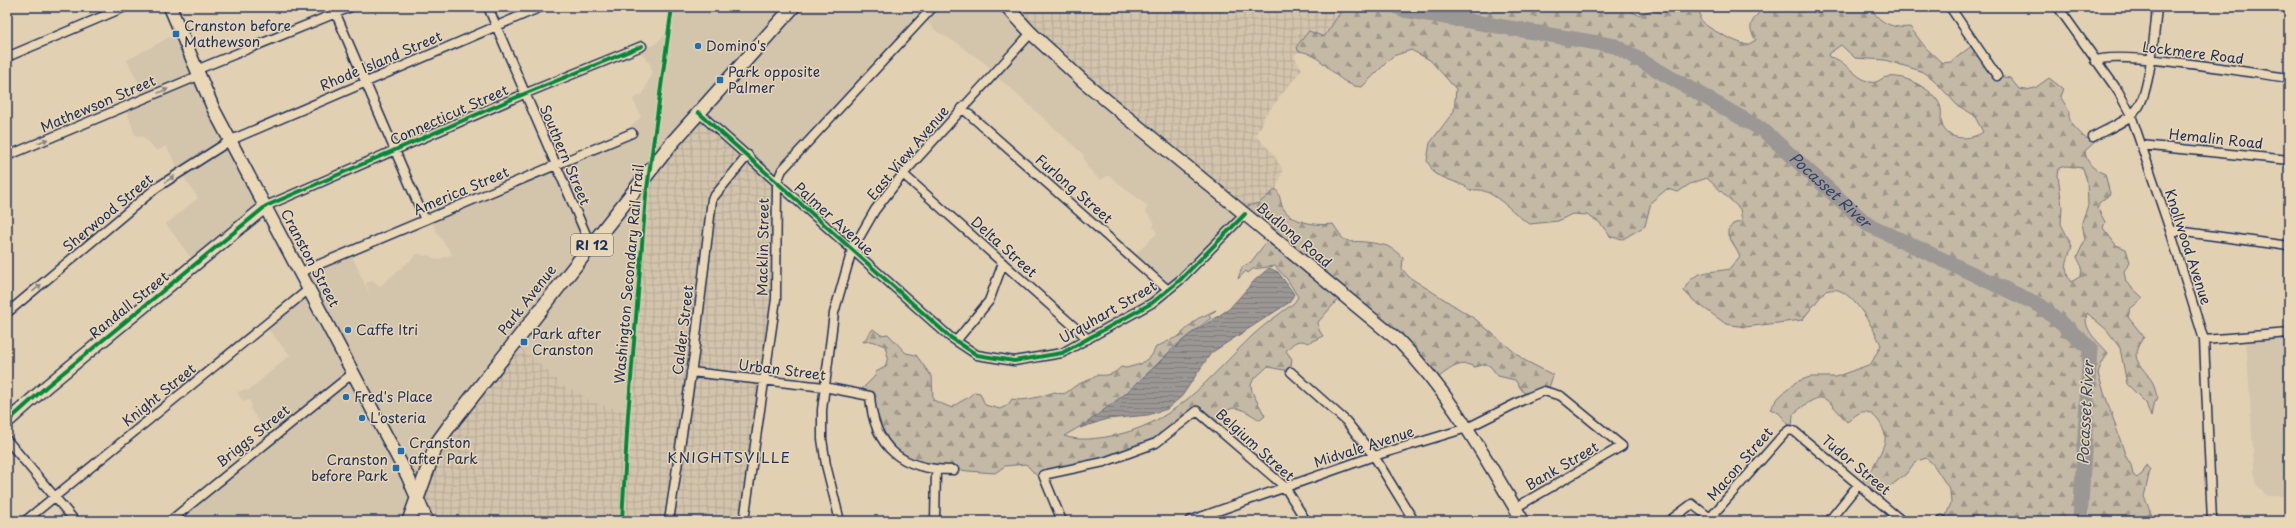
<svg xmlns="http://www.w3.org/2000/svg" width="2296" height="528" font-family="'Playpen Sans',sans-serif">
<defs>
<pattern id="industrial-grid" width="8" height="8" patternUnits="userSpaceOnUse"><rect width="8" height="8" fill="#d3c4ac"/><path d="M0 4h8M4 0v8" fill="none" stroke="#b5a996"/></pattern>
<pattern id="forest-firs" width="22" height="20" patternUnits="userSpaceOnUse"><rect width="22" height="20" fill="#c4b9a5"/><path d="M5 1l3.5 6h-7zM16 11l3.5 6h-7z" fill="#9e978a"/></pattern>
<pattern id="water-rules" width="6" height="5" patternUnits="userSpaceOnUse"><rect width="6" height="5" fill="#9b9794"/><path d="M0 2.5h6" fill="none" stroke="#7e7c7c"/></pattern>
</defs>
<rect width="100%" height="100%" fill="#e2d0b2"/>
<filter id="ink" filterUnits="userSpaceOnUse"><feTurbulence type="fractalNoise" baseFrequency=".025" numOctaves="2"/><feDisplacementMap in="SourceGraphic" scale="8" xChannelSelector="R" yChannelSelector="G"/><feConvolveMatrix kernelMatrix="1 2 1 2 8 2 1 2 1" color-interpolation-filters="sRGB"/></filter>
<g filter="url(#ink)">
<path fill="#d3c4ac" d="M 669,7 L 1008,7 L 1244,212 L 1168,289 L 1133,257 L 1157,233 L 1153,226 L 1155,223 L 1145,211 L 1148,206 L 1112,178 L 1108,176 L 1100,180 L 1087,167 L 1083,154 L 1009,87 L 992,74 L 993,70 L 974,55 L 969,53 L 960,45 L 936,31 L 924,18 L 777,179 L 650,172 L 624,412 L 591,402 L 568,390 L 552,377 L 431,521 L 169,521 L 271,438 L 250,409 L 252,405 L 249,400 L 244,401 L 237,393 L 244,389 L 248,391 L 290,355 L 265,326 L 307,289 L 302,273 L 350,252 L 370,295 L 366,283 L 373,280 L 380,286 L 419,253 L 424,256 L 428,255 L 438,260 L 452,254 L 437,233 L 431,219 L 628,134 L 630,127 L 641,117 L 633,99 L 643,94 L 652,72 L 650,64 L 638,48 L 640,46 L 653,46 L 666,34 Z
M 181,31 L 264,203 L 194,262 L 166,224 L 198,198 L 181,173 L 166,146 L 157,151 L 143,137 L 135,135 L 126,109 L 143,101 L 138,82 L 127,60 Z
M 2289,332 L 2289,496 L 2267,496 L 2255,483 L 2246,337 Z"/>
<path fill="url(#industrial-grid)" d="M 1008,7 L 1336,7 L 1340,13 L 1324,37 L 1297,46 L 1298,51 L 1294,57 L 1302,69 L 1264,117 L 1262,125 L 1255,135 L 1272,152 L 1283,170 L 1276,189 L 1259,203 L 1240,208 L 1096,91 Z
M 698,116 L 777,179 L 776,295 L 744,521 L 431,521 L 418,497 L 434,457 L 516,343 L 568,390 L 574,389 L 591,402 L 624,411 L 650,172 Z"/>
<path fill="url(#forest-firs)" stroke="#707482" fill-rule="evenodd" d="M 1336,7 L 1629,7 L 1633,12 L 1638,15 L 1652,10 L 1661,13 L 1670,7 L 1700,7 L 1700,20 C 1708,29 1735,42 1747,45 L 1756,40 C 1744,23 1756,20 1762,7 L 1793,7 L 1802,12 L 1810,7 L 1871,7 C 1878,23 1894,29 1910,27 L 1925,47 L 1942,63 L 1951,62 L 1974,44 L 1997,76 L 2010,78 L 2019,89 L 2026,90 L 2035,88 L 2049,78 L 2063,89 L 2060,96 L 2069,111 C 2067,123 2078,130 2085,138 L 2098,139 L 2085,151 C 2086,163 2094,170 2105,174 L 2110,194 L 2099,203 L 2098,209 L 2105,222 L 2103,228 L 2116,245 L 2126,249 L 2130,262 L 2124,271 L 2126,282 L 2143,298 L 2130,309 L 2128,317 L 2144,337 C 2126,360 2143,365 2153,383 C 2155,387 2155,393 2158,398 L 2153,405 L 2151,417 L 2146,403 L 2127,384 L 2120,348 L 2107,330 L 2087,313 C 2082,330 2098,341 2108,353 L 2102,363 L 2098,374 L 2126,457 L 2131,465 L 2133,475 L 2137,478 L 2143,473 L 2146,465 L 2150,470 L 2144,497 C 2149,506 2149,513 2156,521 L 1944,521 L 1951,503 L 1950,490 L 1933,464 L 1926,458 L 1915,462 L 1906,474 L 1884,491 L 1878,499 L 1860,485 C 1869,473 1881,456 1885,441 C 1887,431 1876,413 1866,412 C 1859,410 1852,419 1847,422 C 1822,393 1824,390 1793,414 L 1792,429 L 1779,413 L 1770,409 L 1779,397 L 1796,382 L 1810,377 L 1835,377 L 1871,364 L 1881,345 C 1874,329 1855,295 1838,290 C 1834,289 1829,290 1825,291 L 1802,320 L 1745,327 L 1726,324 L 1693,300 L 1684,291 C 1692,269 1710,273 1730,269 L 1740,256 L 1728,235 L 1728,230 L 1733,224 L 1742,221 L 1740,209 L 1707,178 L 1690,184 L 1678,192 L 1667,189 L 1651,202 L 1645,226 L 1623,239 L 1611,237 L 1599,222 L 1587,215 L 1572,214 L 1558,221 L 1530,224 C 1513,215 1490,183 1470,191 L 1467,187 L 1435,174 L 1427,161 L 1430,143 L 1454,111 L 1456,89 L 1430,60 L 1411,50 L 1393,56 L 1362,87 C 1335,86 1325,53 1298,51 L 1297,46 L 1309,31 L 1324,37 L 1340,13 ZM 1841,45 L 1855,58 L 1885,60 L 1921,71 L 1933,79 L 1957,105 L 1974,115 L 1983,132 C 1972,140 1947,142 1942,124 C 1940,120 1942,114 1941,109 C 1940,101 1931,92 1924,88 C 1914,81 1899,75 1887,77 C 1880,78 1878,84 1870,82 C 1854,78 1844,58 1829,57 L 1828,54 ZM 2066,166 L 2083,168 L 2087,181 L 2088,205 L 2082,222 L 2085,240 L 2077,257 L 2082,267 L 2081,276 L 2071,282 C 2062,269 2068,259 2072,246 L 2061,224 L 2062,207 L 2058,175 L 2059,168 Z
M 1276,189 C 1280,195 1280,200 1282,206 C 1290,223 1317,226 1333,224 L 1343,239 L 1352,242 C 1356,240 1382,244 1387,246 C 1393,249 1398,253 1403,258 L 1402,269 L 1409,277 L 1475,319 L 1524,360 L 1553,375 L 1548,391 L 1526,396 L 1515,380 L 1498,376 L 1490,366 L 1486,364 L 1475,367 C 1459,359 1449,370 1435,380 L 1342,295 L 1318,322 L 1319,330 L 1323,336 L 1308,343 C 1298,338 1293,343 1286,351 L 1292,359 L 1290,371 L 1273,368 L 1268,366 L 1253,380 L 1251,385 L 1252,392 L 1265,416 L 1260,420 C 1237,406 1232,401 1214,424 L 1198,412 L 1152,444 L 1042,477 L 1037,476 L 1026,464 L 1005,466 L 995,473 L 968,471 L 904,461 L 886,446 L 870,396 L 860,391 L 875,376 L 876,372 L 885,367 L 888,357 L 885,346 L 872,341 L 863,342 L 873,329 L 881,335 L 888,334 L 906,353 L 916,355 L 932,377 L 933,400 L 952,408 C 959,401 967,400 974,392 L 980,393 L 985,405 L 1000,409 L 1008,405 L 1012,399 C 1025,402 1042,396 1055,392 C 1066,397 1068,390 1077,385 C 1084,381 1090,381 1097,375 C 1108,376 1113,375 1121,367 L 1126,368 L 1141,364 L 1152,355 L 1156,347 L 1179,336 L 1197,319 L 1216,310 L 1209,316 L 1211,318 L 1174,347 L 1115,406 L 1064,436 C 1079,441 1091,439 1106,437 C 1175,426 1207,379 1253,335 C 1266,323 1281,313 1294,303 L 1298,297 L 1287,279 L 1275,266 L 1253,269 L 1248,273 L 1246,271 L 1238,279 L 1242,267 L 1251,262 L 1271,236 L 1240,208 L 1259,203 Z"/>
<path fill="url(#water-rules)" stroke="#686d7e" d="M 1269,268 L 1278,272 L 1294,294 L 1290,302 L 1211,353 L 1182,396 L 1167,409 L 1148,415 L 1107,419 L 1080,428 L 1125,394 L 1189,335 L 1229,309 L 1255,280 Z"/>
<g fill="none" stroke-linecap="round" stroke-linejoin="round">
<path stroke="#9b9794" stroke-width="15" id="s1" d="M 1398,7 L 1404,10 L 1615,46 L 1763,130 L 1867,224 L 2041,306 L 2090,348 L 2080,521"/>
<g stroke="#1b2f5e" stroke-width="11">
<path id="street" d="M 333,7 L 425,220
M 488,7 L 591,246
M 1950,7 L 1997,76
M 2058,7 L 2118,91 L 2131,115 L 2170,230 L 2204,340 L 2212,521
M 7,57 L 125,7
M 2095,61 C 2115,49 2258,74 2289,78
M 196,70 L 351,7
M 962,108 L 1168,290
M 698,112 L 950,337 L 977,355 L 1014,361 L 1062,353 L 1152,303 L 1180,280 L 1245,214
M 2093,137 C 2107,129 2127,122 2137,109 C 2150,93 2155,29 2157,7
M 2141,145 L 2289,160
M 7,156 L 198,76
M 903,174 L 1088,339
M 266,206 L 524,94 L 642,46
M 2170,230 L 2289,246
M 301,272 L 632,133
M 7,313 L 156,188 L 231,140 L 541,7
M 2204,340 L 2289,333
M 956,341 L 989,301 L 1003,263
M 691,372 L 824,387 L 870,396 C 874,449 902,470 954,470
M 1291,372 L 1346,421 L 1374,456 L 1414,521
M 7,440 L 75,521
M 1710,518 L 1784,434 L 1789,430 L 1794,431 L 1902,521
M 25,521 L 309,289
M 170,521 L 353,373
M 669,521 L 694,354 L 712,199 L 748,155
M 744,521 L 776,299 L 777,182 L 782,170 L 933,7
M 840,521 L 826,465 L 822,439 L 822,410 L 834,313 L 852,250 L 875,210 L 903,174 L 1031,33
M 935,521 L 936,470
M 1062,521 L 1043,475 L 1104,462 L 1156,443 L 1197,411 L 1285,487 L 1306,521
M 1189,521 L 1374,456 L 1467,428 L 1529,397 L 1544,391 L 1561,396 L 1622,446 L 1515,508
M 1669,521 L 1692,504 L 1714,521
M 1829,521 L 1858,485
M 1941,521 L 1942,520"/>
</g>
<g stroke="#1b2f5e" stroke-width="15">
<path id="secondary" d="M 170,7 L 214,110 L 408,477 L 427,521
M 1007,7 L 1031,33 L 1083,81 L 1399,341 C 1451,394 1485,458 1523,521
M 7,422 L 47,386 L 266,206"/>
</g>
<g stroke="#1b2f5e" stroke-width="16">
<path id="primary" d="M 409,521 L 437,443 L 450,425 L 671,144 L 793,7"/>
</g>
<use href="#street" stroke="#ead7b5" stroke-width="8"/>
<use href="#secondary" stroke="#ead7b5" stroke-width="12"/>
<use href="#primary" stroke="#ead7b5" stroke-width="13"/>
<g stroke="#ead7b5" stroke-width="6">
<path id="cycleway" d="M 698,112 L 950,337 L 977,355 L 1014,361 L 1062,353 L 1152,303 L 1180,280 L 1245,214
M 7,422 L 47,386 L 266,206 L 524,94 L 642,46
M 622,521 L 628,415 L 646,196 L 672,7"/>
</g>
<use href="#cycleway" stroke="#00873e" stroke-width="4"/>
</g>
<defs><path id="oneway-solid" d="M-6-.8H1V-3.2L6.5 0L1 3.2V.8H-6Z"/></defs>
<g fill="#82838a">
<use href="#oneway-solid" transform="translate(163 91) rotate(-23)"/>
<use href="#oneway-solid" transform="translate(43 141) rotate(-23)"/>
<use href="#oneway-solid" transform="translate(170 179) rotate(-34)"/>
<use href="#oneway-solid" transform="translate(37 288) rotate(-40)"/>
</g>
</g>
<g fill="#1f6fb2" stroke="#ead7b5" stroke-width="1.5">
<rect x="172" y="30" width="8" height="8" rx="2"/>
<circle cx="698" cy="46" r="4"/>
<rect x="716" y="76" width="8" height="8" rx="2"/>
<circle cx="348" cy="330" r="4"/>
<rect x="520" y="338" width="8" height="8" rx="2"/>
<circle cx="346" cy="397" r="4"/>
<circle cx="362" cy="418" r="4"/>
<rect x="397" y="447" width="8" height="8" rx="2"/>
<rect x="392" y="464" width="8" height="8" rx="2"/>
</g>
<g text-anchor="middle" stroke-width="3" stroke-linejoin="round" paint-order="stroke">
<rect fill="#ead7b5" stroke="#596178" stroke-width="1" x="571" y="234" width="42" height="22" rx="3"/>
<g font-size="13" font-weight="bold" fill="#1b2f5e">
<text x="592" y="250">RI 12</text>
</g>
<g font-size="14" fill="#1b2f5e" stroke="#ead7b5" text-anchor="start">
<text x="184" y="31">Cranston before<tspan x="184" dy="16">Mathewson</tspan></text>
<text x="706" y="51">Domino's</text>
<text x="728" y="77">Park opposite<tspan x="728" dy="16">Palmer</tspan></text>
<text x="356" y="335">Caffe Itri</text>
<text x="532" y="339">Park after<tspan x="532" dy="16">Cranston</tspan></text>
<text x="354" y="402">Fred's Place</text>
<text x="370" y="423">L'osteria</text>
<text x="409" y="448">Cranston<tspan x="409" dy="16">after Park</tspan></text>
<text x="388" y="465" text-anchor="end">Cranston<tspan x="388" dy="16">before Park</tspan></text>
</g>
<g font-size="14" fill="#1b2f5e" stroke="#ead7b5">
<text transform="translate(2193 53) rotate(7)" y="5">Lockmere Road</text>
<text transform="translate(381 61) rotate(-23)" y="5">Rhode Island Street</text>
<text transform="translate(98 104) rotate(-23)" y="5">Mathewson Street</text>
<text transform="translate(449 115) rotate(-24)" y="5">Connecticut Street</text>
<text transform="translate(2216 139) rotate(6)" y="5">Hemalin Road</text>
<text transform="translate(908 153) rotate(-50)" y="5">East View Avenue</text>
<text transform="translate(565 155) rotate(67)" y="5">Southern Street</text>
<text transform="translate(1074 189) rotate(41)" y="5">Furlong Street</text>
<text transform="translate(461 191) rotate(-23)" y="5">America Street</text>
<text transform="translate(108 213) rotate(-40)" y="5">Sherwood Street</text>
<text transform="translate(834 219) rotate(42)" y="5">Palmer Avenue</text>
<text transform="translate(1294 235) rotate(40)" y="5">Budlong Road</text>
<text transform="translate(763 247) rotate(-89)" y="5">Macklin Street</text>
<text transform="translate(1004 247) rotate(42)" y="5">Delta Street</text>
<text transform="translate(2188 247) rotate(72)" y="5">Knollwood Avenue</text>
<text transform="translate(310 258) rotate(62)" y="5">Cranston Street</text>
<text transform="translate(629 274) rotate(-85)" y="5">Washington Secondary Rail Trail</text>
<text transform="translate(527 300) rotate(-52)" y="5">Park Avenue</text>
<text transform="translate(129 305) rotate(-39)" y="5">Randall Street</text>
<text transform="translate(1108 312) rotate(-30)" y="5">Urquhart Street</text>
<text transform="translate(683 330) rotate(-83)" y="5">Calder Street</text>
<text transform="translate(782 370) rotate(7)" y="5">Urban Street</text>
<text transform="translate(159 395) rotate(-39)" y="5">Knight Street</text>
<text transform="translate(253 436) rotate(-39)" y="5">Briggs Street</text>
<text transform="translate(1255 445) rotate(42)" y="5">Belgium Street</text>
<text transform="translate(1364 447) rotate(-18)" y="5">Midvale Avenue</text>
<text transform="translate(1740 464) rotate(-49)" y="5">Macon Street</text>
<text transform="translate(1856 465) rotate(40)" y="5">Tudor Street</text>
<text transform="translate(1562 466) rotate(-30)" y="5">Bank Street</text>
</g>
<g font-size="15" font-style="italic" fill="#354469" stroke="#ead7b5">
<text dy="5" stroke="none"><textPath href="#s1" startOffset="481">Pocasset River</textPath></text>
<text transform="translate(2086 413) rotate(-87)" y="5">Pocasset River</text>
</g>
<g font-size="15" letter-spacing="1" fill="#1b2f5e" stroke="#ead7b5">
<text x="729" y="463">KNIGHTSVILLE</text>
</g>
</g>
<rect width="2296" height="528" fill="none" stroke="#ead7b5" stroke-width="24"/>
<rect x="12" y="12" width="2272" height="504" fill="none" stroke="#1b2f5e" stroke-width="1.5" filter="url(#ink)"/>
</svg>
